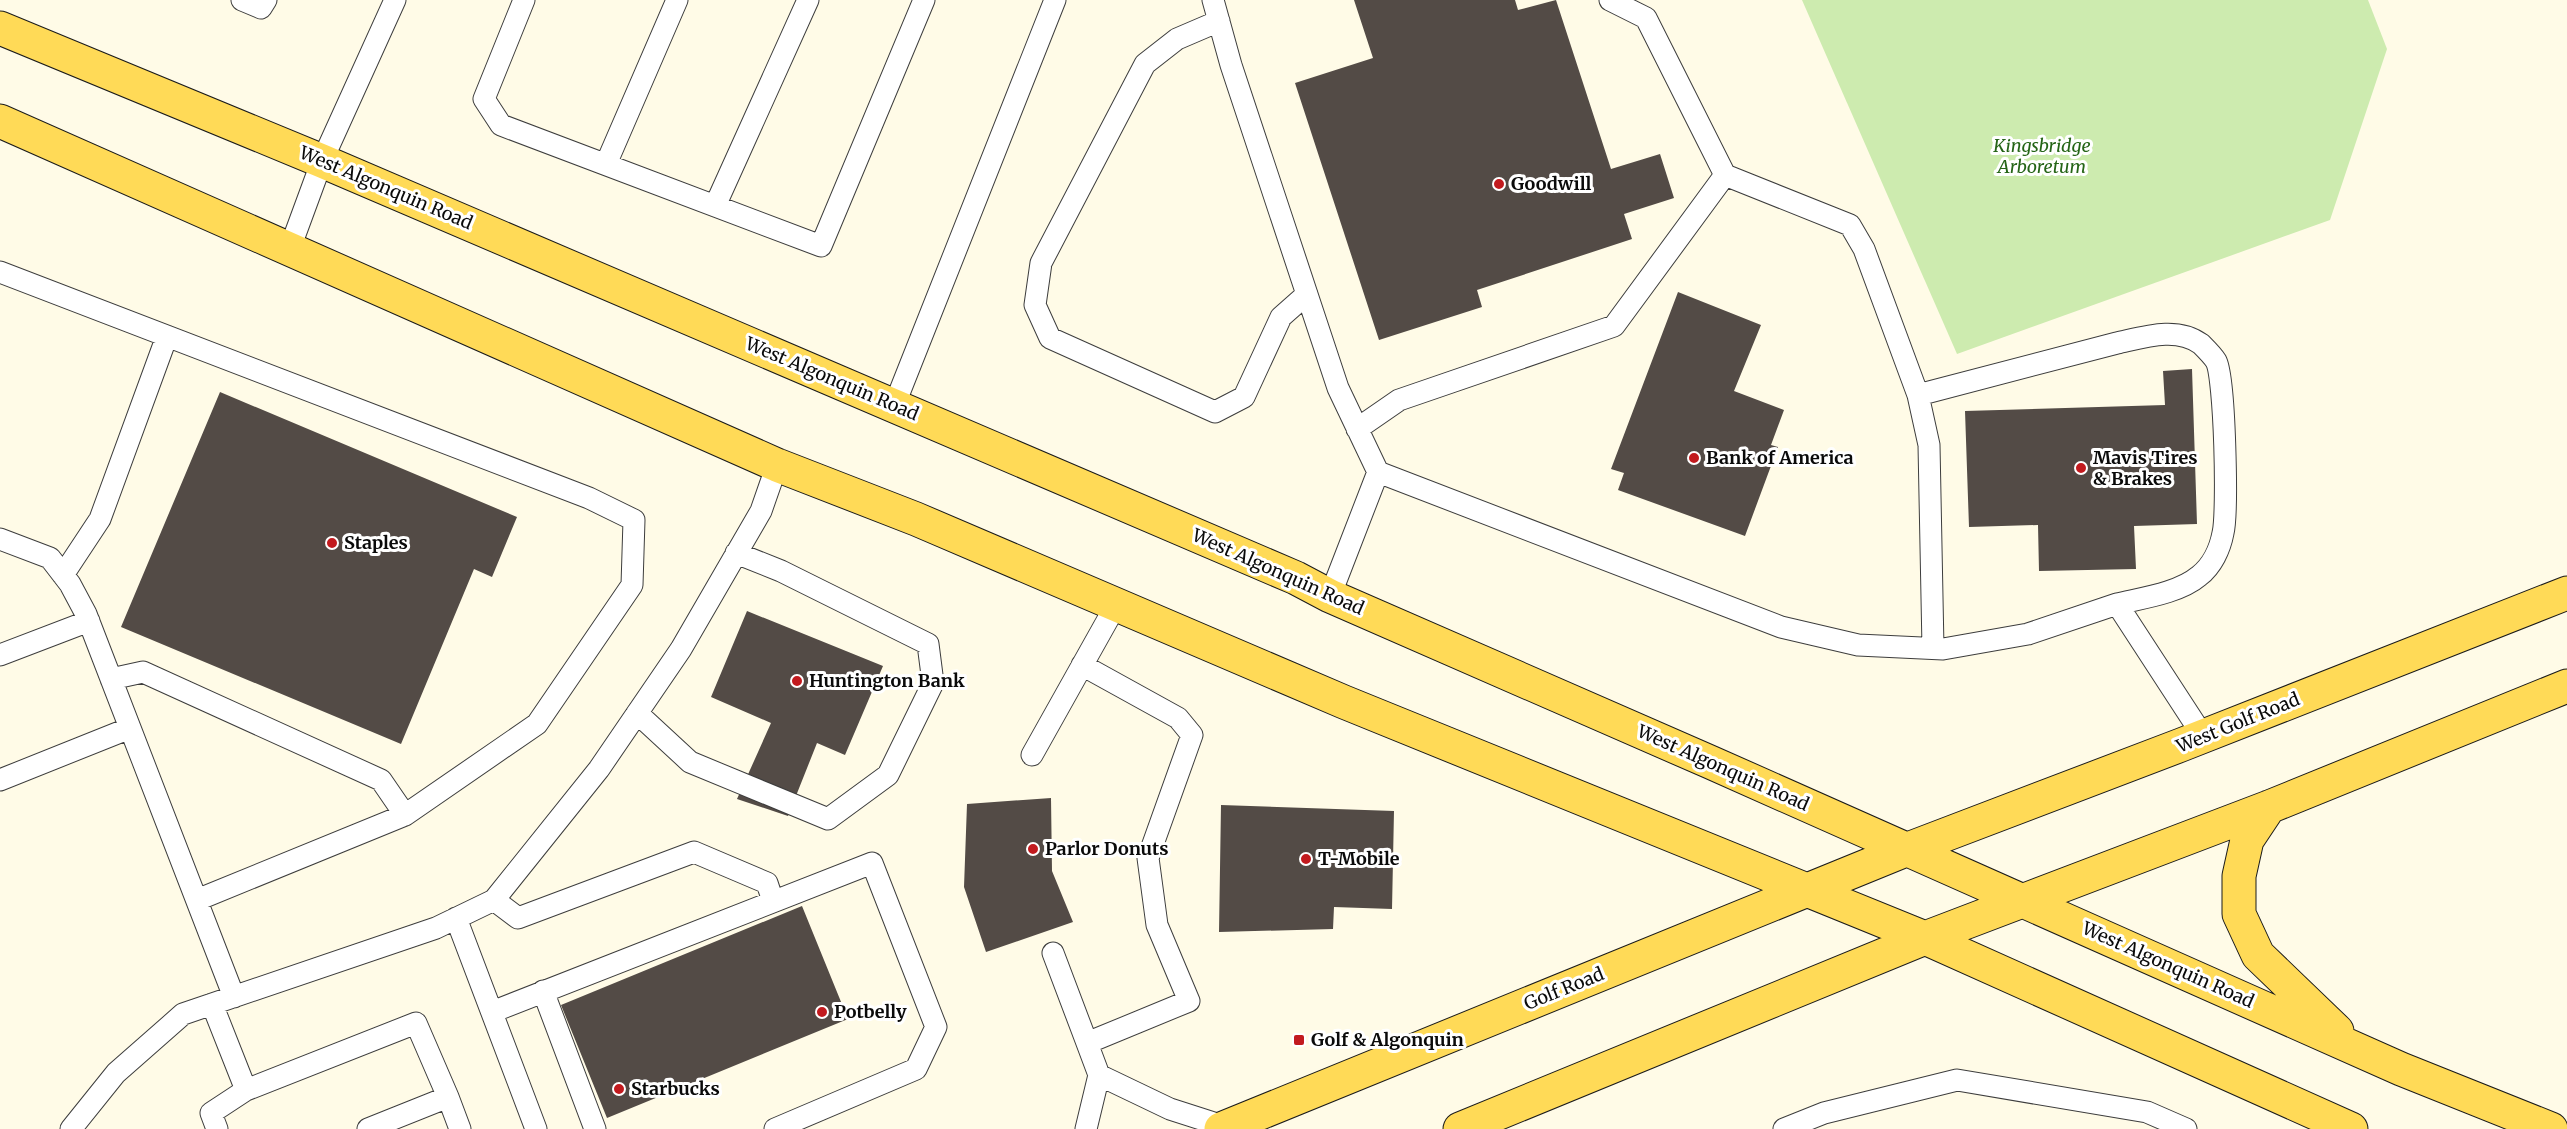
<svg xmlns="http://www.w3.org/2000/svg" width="2567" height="1129" font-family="Merriweather,serif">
<rect width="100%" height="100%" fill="#fffbe7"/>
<path fill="#cdebaf" d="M 1802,0 L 2368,0 L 2387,49 L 2330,220 L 1957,354 Z"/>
<path fill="#534b46" d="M 1354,0 L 1515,0 L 1518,10 L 1556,0 L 1611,169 L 1660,154 L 1674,198 L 1624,214 L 1632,239 L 1477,290 L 1482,307 L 1379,340 L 1295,83 L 1373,58 Z
M 1678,292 L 1761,325 L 1734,391 L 1784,410 L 1771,445 L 1778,447 L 1745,536 L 1618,490 L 1624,473 L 1611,469 Z
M 2192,369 L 2197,524 L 2134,526 L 2136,569 L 2039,571 L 2038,525 L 1969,527 L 1965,411 L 2165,405 L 2163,371 Z
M 220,392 L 517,517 L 492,577 L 474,569 L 401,744 L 121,627 Z
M 747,611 L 883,666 L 845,755 L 817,743 L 788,816 L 737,799 L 771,723 L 711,697 Z
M 1051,798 L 1052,871 L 1073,922 L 986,952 L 964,887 L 967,804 Z
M 1221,805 L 1394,811 L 1392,909 L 1334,907 L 1333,929 L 1219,932 Z
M 802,906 L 848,1019 L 607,1118 L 561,1005 Z"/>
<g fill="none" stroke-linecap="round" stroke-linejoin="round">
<g stroke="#3d3d3d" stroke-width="23">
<path id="lane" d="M 242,0 L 261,8 L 266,0
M 524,0 L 484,99 L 501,125 L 821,246 L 924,0
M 1213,0 L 1231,65 L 1338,388 L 1378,472 L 1330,596
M 1610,0 L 1646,18 L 1725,175 L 1850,225 L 1864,249 L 1918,395 L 1929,445 L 1933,648
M 1219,21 L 1177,39 L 1145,64 L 1041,263 L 1035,305 L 1050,338 L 1215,412 L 1244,397 L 1281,317 L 1307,294
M 606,164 L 677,0
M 715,206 L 808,0
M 290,248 L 322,161 L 395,0
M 0,272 L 589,498 L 634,520 L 632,585 L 537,724 L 405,815 L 197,900
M 1918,395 L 2117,343 C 2144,337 2177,326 2201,344 C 2205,348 2213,356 2216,361 C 2225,377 2228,513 2223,533 C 2220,549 2212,566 2199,576 C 2179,593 2142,598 2117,604
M 894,406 L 1055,0
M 1357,429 L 1399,400 L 1614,326 L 1725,175
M 1378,472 L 1781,627 L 1858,645 L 1943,649 L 2028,634 L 2117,604 L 2203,736
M 0,539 L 50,558 L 70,584 L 86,614 L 234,997
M 63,575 L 100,519 L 167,336
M 0,655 L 89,621
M 111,679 L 143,672 L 381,780 L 405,815
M 637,713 L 690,762 L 828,819 L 888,775 L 933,683 L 928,644 L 781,571 L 736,553
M 1032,755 L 1116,605
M 0,780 L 130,728
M 494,900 L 518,918 L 694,852 L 767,883 L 773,901
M 456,918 L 536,1129
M 1053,953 L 1087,1043 L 1189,1001 L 1157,925 L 1148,858 L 1192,735 L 1178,718 L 1082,665
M 543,991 L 595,1129
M 212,1004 L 246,1090
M 492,1012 L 872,863 L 936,1027 L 916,1069 L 775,1129
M 1099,1075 L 1170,1109 L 1226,1127
M 448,1097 L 460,1129
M 71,1129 L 116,1073 L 183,1014 L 436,928 L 494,900 L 599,769 L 681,649 L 761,511 L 777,465
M 217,1129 L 211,1113 L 246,1090 L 416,1023 L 448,1097 L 368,1129
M 1086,1129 L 1099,1075 L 1087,1043
M 1784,1129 L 1824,1113 L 1957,1080 L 2147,1112 L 2186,1129"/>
</g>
<g stroke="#1b1b1b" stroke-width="35">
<path id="primary" d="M 0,28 L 322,161 L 1296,578 L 1330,596 L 1710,762 L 2401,1069 L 2551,1129
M 0,121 L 777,465 L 916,519 L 1344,702 L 1925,938 L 2351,1129
M 2269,807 L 2247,840 L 2239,876 L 2239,914 L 2258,955 L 2337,1031
M 1221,1129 L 1908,849 L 2181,745 L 2567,593
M 1460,1129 L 1925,938 L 2269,807 L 2567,686"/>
</g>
<use href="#lane" stroke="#fff" stroke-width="21"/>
<use href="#primary" stroke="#ffda57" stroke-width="33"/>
</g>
<g fill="#c21a1e" stroke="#fff" stroke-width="2">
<circle cx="1499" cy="184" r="6"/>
<circle cx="1694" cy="458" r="6"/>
<circle cx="2081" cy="468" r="6"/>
<circle cx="332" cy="543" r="6"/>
<circle cx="797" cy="681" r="6"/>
<circle cx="1033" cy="849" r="6"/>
<circle cx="1306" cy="859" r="6"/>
<circle cx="822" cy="1012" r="6"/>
<rect x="1293" y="1034" width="12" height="12" rx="3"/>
<circle cx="619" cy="1089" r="6"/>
</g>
<g text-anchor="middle" stroke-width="6" stroke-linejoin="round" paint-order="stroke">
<g font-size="18" font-style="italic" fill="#256517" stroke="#fff">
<text x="2042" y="152">Kingsbridge<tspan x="2042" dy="21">Arboretum</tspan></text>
</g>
<g font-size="18" font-weight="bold" fill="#0a0a0a" stroke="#fff" text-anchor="start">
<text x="1511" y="190">Goodwill</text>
<text x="1706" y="464">Bank of America</text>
<text x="2093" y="464">Mavis Tires<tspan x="2093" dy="21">&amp; Brakes</tspan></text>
<text x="344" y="549">Staples</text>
<text x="809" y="687">Huntington Bank</text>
<text x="1045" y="855">Parlor Donuts</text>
<text x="1318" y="865">T-Mobile</text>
<text x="834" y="1018">Potbelly</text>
<text x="1311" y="1046">Golf &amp; Algonquin</text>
<text x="631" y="1095">Starbucks</text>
</g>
<g font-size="18" fill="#0a0a0a" stroke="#fff">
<text transform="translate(386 188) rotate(23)" y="6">West Algonquin Road</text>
<text transform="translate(832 379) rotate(23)" y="6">West Algonquin Road</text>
<text transform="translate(1278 572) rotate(24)" y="6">West Algonquin Road</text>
<text transform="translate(2238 723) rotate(-22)" y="6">West Golf Road</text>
<text transform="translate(1723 768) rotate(24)" y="6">West Algonquin Road</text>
<text transform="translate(2168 965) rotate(24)" y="6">West Algonquin Road</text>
<text transform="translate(1564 989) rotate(-22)" y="6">Golf Road</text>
</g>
</g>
</svg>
